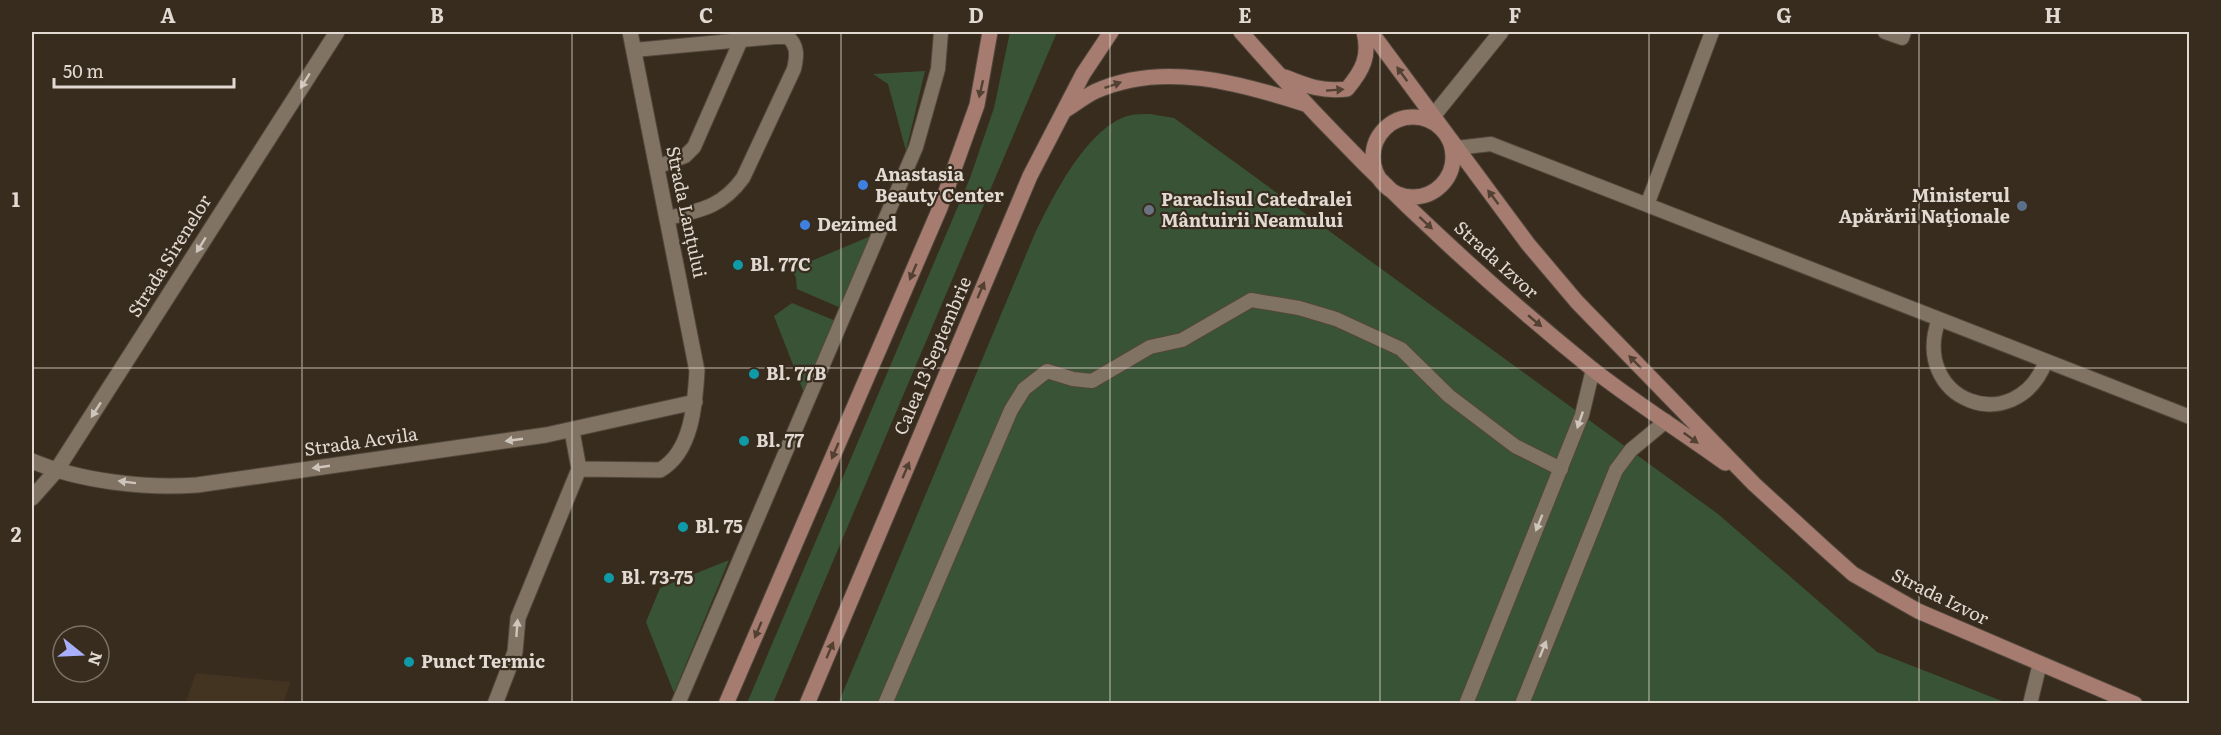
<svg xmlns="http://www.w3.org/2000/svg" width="2221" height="735" font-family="Literata,serif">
<rect width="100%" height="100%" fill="#372c1e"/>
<path fill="#433321" d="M 196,673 L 291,682 L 283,703 L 185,704 Z"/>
<path fill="#395337" d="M 1010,32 L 1057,32 L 773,703 L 747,703 L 970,178 L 994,108 Z
M 925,71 L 906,151 L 888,84 L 873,74 Z
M 1150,114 L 1174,118 L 1718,514 L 1877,652 L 2007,703 L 838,704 L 1033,238 C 1051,200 1085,130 1127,116 C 1134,114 1143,114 1150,114 Z
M 871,236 L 841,308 L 797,289 L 796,278 L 792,269 Z
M 792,303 L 836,321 L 804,393 L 774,316 Z
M 729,560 L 674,693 L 646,622 L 660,588 Z"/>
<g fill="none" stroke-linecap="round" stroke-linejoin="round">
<g stroke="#52473c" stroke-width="16">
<path id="lane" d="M 1885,32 L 1902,38 L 1904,32
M 634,50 L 775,37 L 788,37 C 798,46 797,56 794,69 L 743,178 C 722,207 701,210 668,218
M 1456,148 L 1491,144 L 2190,417
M 657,167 L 685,156 L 694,147 L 741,40
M 1647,205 L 1712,32
M 1939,319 C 1909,400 2015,441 2046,361
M 678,704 L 916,147 L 938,69 L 941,32
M 885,704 L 1011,410 L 1024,389 L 1047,371 L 1073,379 L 1092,381 L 1150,347 L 1182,340 L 1251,300 L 1299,308 L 1336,319 L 1401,349 L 1449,396 L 1515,446 L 1561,469
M 1466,704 L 1582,415 L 1593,369
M 1522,704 L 1616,470 L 1631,450 L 1666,421
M 2030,704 L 2040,663"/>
</g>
<g stroke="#52473c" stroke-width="17">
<path id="street" d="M 1430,120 L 1501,32
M 32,461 C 79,481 146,489 197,485 L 546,435 L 695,402
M 579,469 L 660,470 C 692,452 695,404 697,371 L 630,32
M 32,498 L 56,471 L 337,32
M 495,704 L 515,652 L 518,618 L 579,469 L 572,431"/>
</g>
<g stroke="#52473c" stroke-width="17">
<path id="secondary" d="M 1241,32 C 1348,154 1465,266 1591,368 C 1634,402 1681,431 1725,463
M 1371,32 L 1528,244 L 1577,302 L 1754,484 L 1825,549 L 1853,574 L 1918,611 L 2135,704
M 1285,77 C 1307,86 1323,92 1347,89 C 1363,70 1370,56 1364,32
M 1064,111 C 1074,105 1085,96 1096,91 C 1163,61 1239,83 1305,104
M1373 157a40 40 0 1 1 80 0a40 40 0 1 1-80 0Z
M 726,704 L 940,208 L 977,105 L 990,32
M 807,704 L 1030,176 L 1083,74 L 1111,32"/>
</g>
<use href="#lane" stroke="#807363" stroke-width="14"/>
<use href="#street" stroke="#807363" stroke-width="15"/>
<use href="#secondary" stroke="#a57c6f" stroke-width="15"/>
</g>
<defs><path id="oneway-solid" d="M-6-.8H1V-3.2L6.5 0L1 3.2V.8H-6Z" transform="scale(1.5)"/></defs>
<g fill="#524032">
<use href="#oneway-solid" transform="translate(1402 74) rotate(-126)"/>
<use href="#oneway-solid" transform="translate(1113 85) rotate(-19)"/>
<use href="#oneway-solid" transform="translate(981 89) rotate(103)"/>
<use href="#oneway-solid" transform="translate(1335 90) rotate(-4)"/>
<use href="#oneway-solid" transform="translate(1493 197) rotate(-127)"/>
<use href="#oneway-solid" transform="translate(1426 223) rotate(43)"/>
<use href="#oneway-solid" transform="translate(913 272) rotate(113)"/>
<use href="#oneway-solid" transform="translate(981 290) rotate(-67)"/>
<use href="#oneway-solid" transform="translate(1535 321) rotate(40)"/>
<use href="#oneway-solid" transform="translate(1635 362) rotate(-135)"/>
<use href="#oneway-solid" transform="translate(1691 438) rotate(36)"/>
<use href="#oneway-solid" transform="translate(835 451) rotate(113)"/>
<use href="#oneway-solid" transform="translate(906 470) rotate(-67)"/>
<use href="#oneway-solid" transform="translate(758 630) rotate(113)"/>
<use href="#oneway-solid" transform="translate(830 650) rotate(-67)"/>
</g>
<g fill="#cec5bc">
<use href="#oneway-solid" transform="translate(305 81) rotate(122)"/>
<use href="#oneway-solid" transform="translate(201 245) rotate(122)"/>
<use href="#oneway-solid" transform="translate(96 410) rotate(123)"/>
<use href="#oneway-solid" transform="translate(1580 420) rotate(109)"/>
<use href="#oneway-solid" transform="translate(514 440) rotate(172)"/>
<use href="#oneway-solid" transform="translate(321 467) rotate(172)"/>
<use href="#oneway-solid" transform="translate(127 482) rotate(-173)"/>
<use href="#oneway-solid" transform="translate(1539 523) rotate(112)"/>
<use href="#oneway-solid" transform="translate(517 628) rotate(-86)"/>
<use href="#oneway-solid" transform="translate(1543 649) rotate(-68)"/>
</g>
<path fill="none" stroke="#e2dad2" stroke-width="1.5" stroke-opacity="0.55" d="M 302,32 L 302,704M 572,32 L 572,704M 841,32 L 841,704M 1110,32 L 1110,704M 1380,32 L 1380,704M 1649,32 L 1649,704M 1919,32 L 1919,704M 32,368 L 2190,368"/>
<g fill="#3f7fe0" stroke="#372c1e" stroke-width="2">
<circle cx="863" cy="185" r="6"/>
<circle cx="805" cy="225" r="6"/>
</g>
<circle fill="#5c6f8a" stroke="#372c1e" stroke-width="2" cx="2022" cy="206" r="6"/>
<circle fill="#6b7280" stroke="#372c1e" stroke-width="2" cx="1149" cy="210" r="6"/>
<g fill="#0f9aa8" stroke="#372c1e" stroke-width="2">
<circle cx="738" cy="265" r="6"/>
<circle cx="754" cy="374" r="6"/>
<circle cx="744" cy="441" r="6"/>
<circle cx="683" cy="527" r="6"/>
<circle cx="609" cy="578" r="6"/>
<circle cx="409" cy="662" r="6"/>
</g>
<g text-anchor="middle" stroke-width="4.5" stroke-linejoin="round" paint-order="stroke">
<g font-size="18" font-weight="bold" fill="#e2dad2" stroke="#372c1e" text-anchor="start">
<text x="875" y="181">Anastasia<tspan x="875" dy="21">Beauty Center</tspan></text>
<text x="2010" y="202" text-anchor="end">Ministerul<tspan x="2010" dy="21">Apărării Naţionale</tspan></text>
<text x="1161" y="206">Paraclisul Catedralei<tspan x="1161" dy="21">Mântuirii Neamului</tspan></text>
<text x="817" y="231">Dezimed</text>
<text x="750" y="271">Bl. 77C</text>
<text x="766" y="380">Bl. 77B</text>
<text x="756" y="447">Bl. 77</text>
<text x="695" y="533">Bl. 75</text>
<text x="621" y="584">Bl. 73-75</text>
<text x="421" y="668">Punct Termic</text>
</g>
<g font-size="18" fill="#e2dad2" stroke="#372c1e">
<text transform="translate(686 212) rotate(78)" y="6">Strada Lanțului</text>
<text transform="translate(170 256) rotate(-58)" y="6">Strada Sirenelor</text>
<text transform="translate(1496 260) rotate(42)" y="6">Strada Izvor</text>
<text transform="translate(933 356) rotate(-67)" y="6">Calea 13 Septembrie</text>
<text transform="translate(361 442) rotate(-8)" y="6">Strada Acvila</text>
<text transform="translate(1940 597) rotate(26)" y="6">Strada Izvor</text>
</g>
</g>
<rect width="2221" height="735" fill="none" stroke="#372c1e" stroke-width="66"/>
<g transform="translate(81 654) rotate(108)"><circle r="28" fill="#372c1e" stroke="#7b7266" stroke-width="1.5"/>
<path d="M0-4.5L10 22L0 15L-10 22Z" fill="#a8b0fc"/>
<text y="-9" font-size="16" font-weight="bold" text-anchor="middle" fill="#e2dad2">N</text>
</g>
<path d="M54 78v9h180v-9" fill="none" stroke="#e2dad2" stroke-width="3"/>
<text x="63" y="78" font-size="18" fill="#e2dad2" stroke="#372c1e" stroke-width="4.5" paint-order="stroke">50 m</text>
<rect x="33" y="33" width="2155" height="669" fill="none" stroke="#e2dad2" stroke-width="2"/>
<g font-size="20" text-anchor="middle" font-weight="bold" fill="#e2dad2">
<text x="168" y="23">A</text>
<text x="437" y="23">B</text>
<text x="706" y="23">C</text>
<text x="976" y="23">D</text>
<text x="1245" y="23">E</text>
<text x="1515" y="23">F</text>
<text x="1784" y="23">G</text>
<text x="2053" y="23">H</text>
<text x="16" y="207">1</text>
<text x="16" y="542">2</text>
</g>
</svg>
